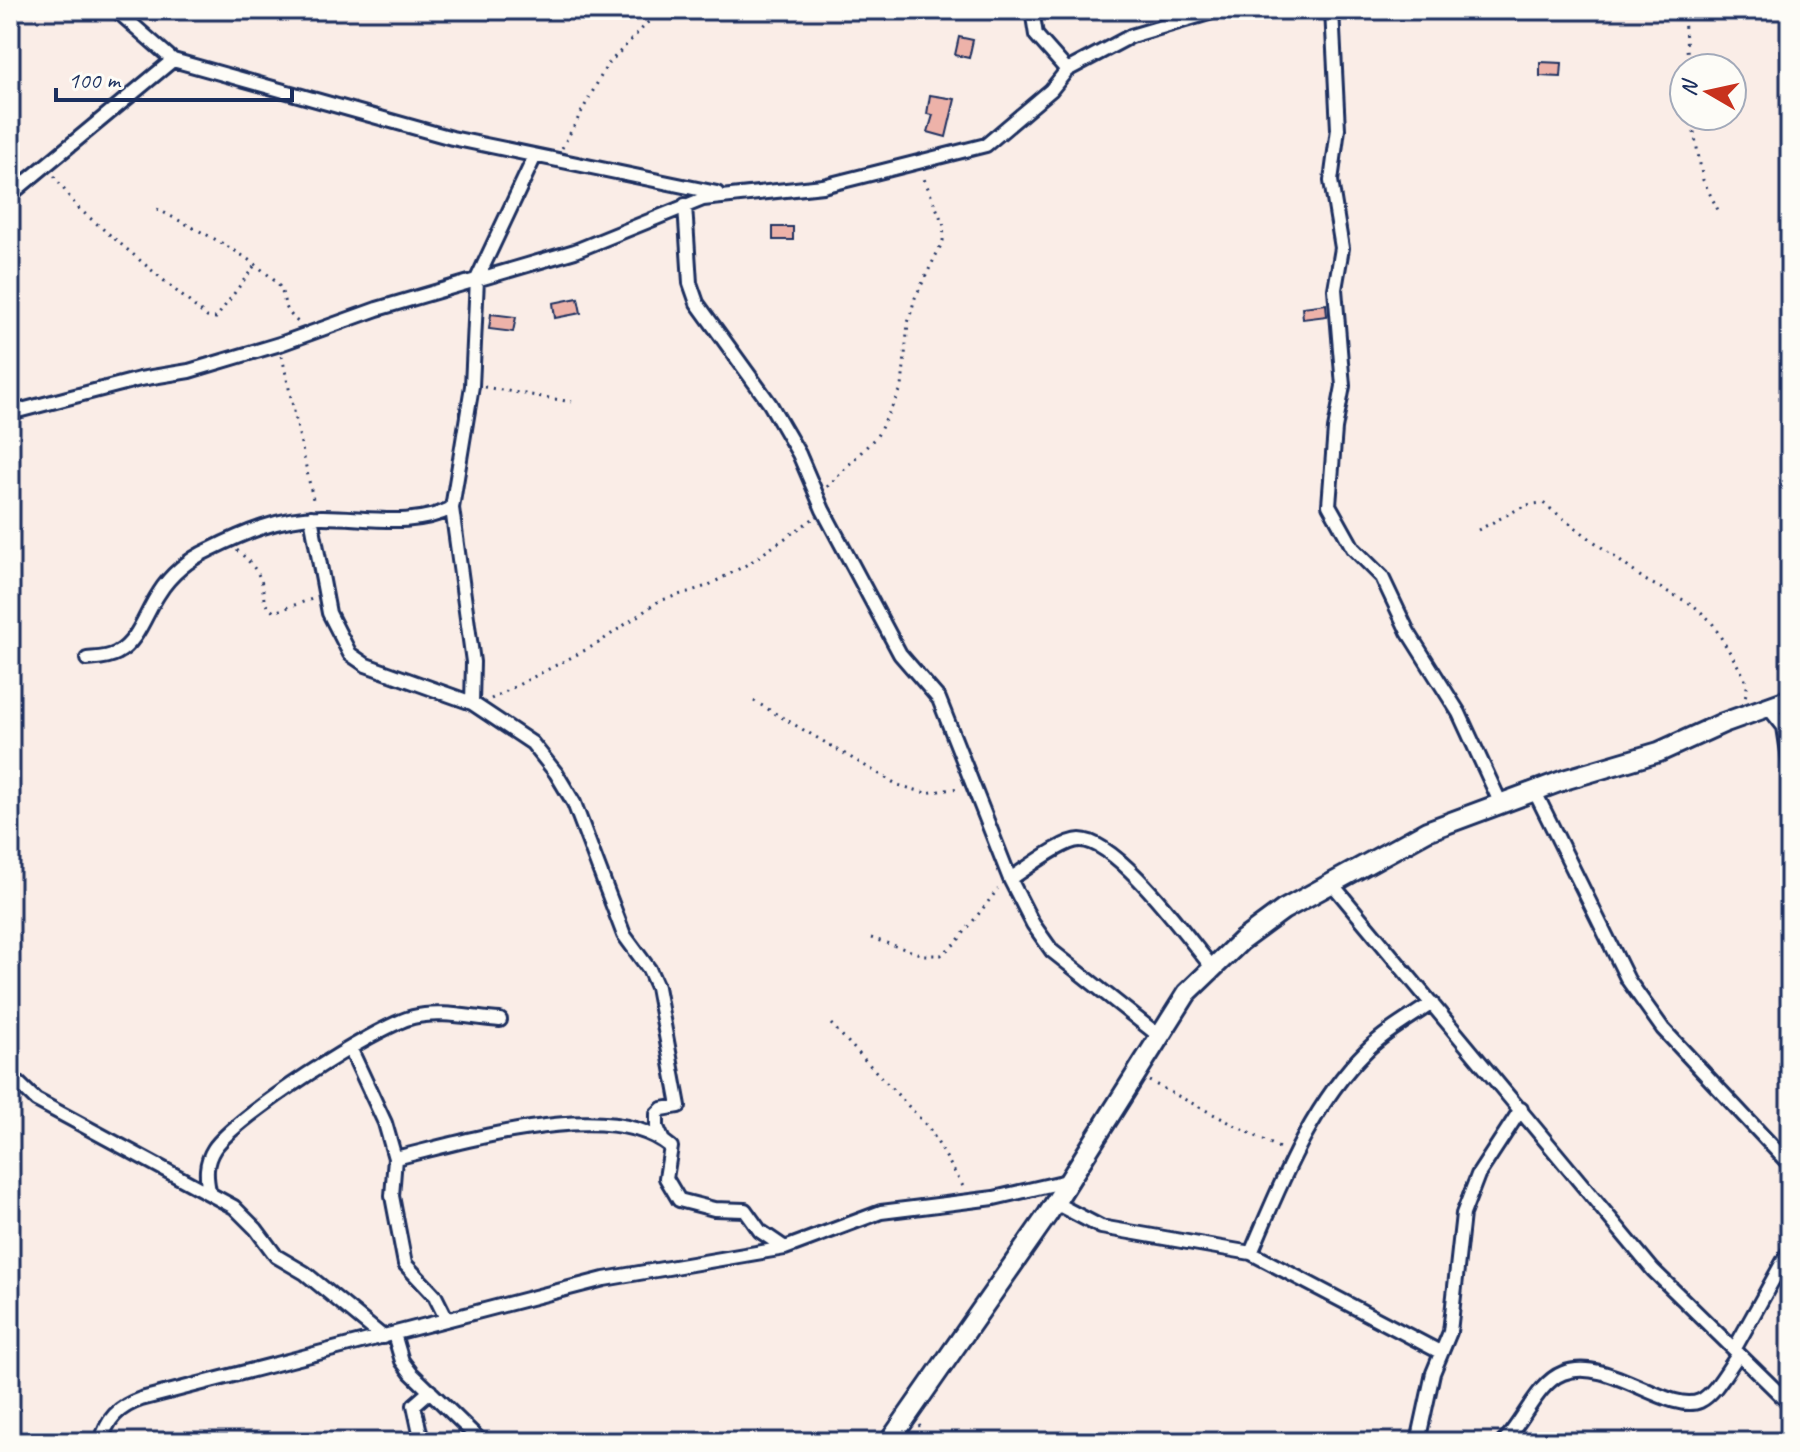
<svg xmlns="http://www.w3.org/2000/svg" width="1800" height="1452" font-family="Caveat,sans-serif">
<rect width="100%" height="100%" fill="#faede7"/>
<filter id="ink" filterUnits="userSpaceOnUse"><feTurbulence type="fractalNoise" baseFrequency=".0125" numOctaves="2"/><feDisplacementMap in="SourceGraphic" scale="16" xChannelSelector="R" yChannelSelector="G"/><feConvolveMatrix kernelMatrix="1 2 1 2 8 2 1 2 1" color-interpolation-filters="sRGB"/></filter>
<g filter="url(#ink)">
<path fill="#edb2a9" stroke="#1b2f5e" stroke-width="2" d="M 959,37 L 973,40 L 969,58 L 955,55 Z
M 1540,62 L 1562,63 L 1561,77 L 1540,76 Z
M 930,95 L 955,99 L 946,137 L 928,132 L 933,115 L 927,114 Z
M 773,227 L 793,227 L 793,240 L 773,240 Z
M 578,298 L 581,313 L 555,318 L 553,303 Z
M 1326,304 L 1327,316 L 1303,319 L 1302,307 Z
M 491,314 L 516,317 L 513,332 L 489,329 Z"/>
<g fill="none" stroke-linecap="round" stroke-linejoin="round">
<g stroke="#1b2f5e" stroke-width="18">
<path id="street" d="M 116,10 L 173,60 L 452,138 L 717,193
M 1032,10 L 1036,35 L 1067,70
M 1332,10 L 1338,129 L 1331,181 L 1342,248 L 1335,289 L 1343,386 L 1335,429 L 1329,505 L 1353,548 L 1382,577 L 1408,632 L 1459,713 L 1501,804
M 10,195 L 173,60
M 685,205 L 690,283 L 697,303 L 770,404 L 799,454 L 823,510 L 900,654 L 939,699 L 1010,879 L 1033,924 L 1052,951 L 1158,1035
M 10,413 L 140,379 L 189,371 L 280,344 L 377,309 L 575,251 L 703,199 L 823,186 L 986,145 L 1051,90 L 1067,70 L 1131,36 L 1219,10
M 311,517 L 329,613 L 350,654 L 366,665 L 472,703 L 532,743 L 556,773 L 574,803 L 624,935 L 649,969 L 657,987 L 679,1106 L 662,1109 L 657,1114 L 657,1127 L 663,1141
M 87,659 C 97,658 108,658 117,653 C 138,642 146,612 159,593 C 170,575 189,559 209,550 C 243,533 281,517 319,517 C 363,516 411,529 452,508
M 472,703 L 473,662 L 452,508 L 472,386 L 477,279 L 534,158
M 1768,707 L 1784,727 L 1790,765
M 1535,792 L 1628,980 L 1663,1029 L 1790,1165
M 1010,879 C 1026,869 1063,840 1080,840 C 1118,840 1187,937 1212,967
M 1333,885 L 1653,1270 L 1790,1404
M 351,1050 L 385,1123 L 395,1158 L 392,1196 L 405,1264 L 435,1296 L 446,1318
M 10,1075 L 36,1100 L 234,1207 L 256,1229 L 276,1256 L 305,1273 L 383,1337
M 395,1158 C 464,1142 611,1095 671,1147 L 666,1178 L 679,1200 L 714,1209 L 745,1210 L 760,1231 L 785,1248
M 209,1191 C 206,1176 205,1163 214,1149 C 235,1117 376,1026 413,1017 C 440,1010 472,1018 500,1020
M 1055,1203 L 1101,1227 L 1251,1253 L 1440,1352
M 1251,1253 C 1281,1183 1311,1105 1367,1050 C 1386,1031 1410,1018 1432,1003
M 394,1334 L 402,1361 L 411,1373 L 482,1442
M 1735,1348 L 1790,1249
M 101,1442 C 107,1419 118,1407 141,1399 L 604,1279 L 785,1248 L 881,1212 L 994,1198 L 1067,1181
M 422,1442 L 414,1405 L 430,1391
M 1418,1442 L 1433,1373 L 1450,1332 L 1463,1214 L 1478,1175 L 1521,1109
M 1503,1442 C 1523,1423 1537,1383 1563,1373 C 1607,1355 1669,1415 1700,1401 C 1716,1393 1728,1368 1739,1354"/>
</g>
<g stroke="#1b2f5e" stroke-width="24">
<path id="secondary" d="M 889,1442 L 1048,1214 L 1187,993 L 1241,941 L 1283,910 L 1427,831 L 1567,779 L 1659,752 L 1723,723 L 1790,699"/>
</g>
<path stroke="#1b2f5e" stroke-width="3" stroke-dasharray="2 6" stroke-linecap="butt" d="M 984,10 L 1019,16
M 1683,10 L 1689,68
M 10,23 L 31,10
M 1691,116 L 1703,180 L 1719,212
M 562,148 L 607,65 L 660,10
M 54,176 L 77,207 L 207,317 L 216,318 L 255,265
M 157,209 C 198,231 241,249 275,281 C 288,293 278,305 298,322
M 282,356 L 314,504
M 484,387 L 572,402
M 827,487 L 877,436 L 902,387 L 908,323 L 915,298 L 943,241 L 944,226 L 922,174
M 1478,530 L 1526,505 L 1543,503 L 1645,580 L 1693,605 L 1711,621 L 1744,676 L 1747,688 L 1745,698
M 237,550 C 245,557 255,567 259,576 C 267,591 258,602 274,612 L 312,599
M 491,699 L 597,644 L 659,601 L 707,586 L 748,564 L 814,518
M 754,701 L 898,785 L 926,793 L 959,788
M 871,938 L 923,955 L 941,955 L 956,943 L 998,889
M 831,1024 L 929,1128 L 964,1188
M 1149,1081 L 1281,1149
M 919,1425 L 931,1442"/>
<use href="#street" stroke="#fdfcf7" stroke-width="12"/>
<use href="#secondary" stroke="#fdfcf7" stroke-width="18"/>
</g>
</g>
<rect width="1800" height="1452" fill="none" stroke="#fdfcf7" stroke-width="40"/>
<rect x="20" y="20" width="1760" height="1412" fill="none" stroke="#1b2f5e" stroke-width="3" filter="url(#ink)"/>
<g transform="translate(1708 92) rotate(279)"><circle r="38" fill="#fdfcf7" stroke="#a3aaba" stroke-width="2"/>
<path d="M0-6L14 30L0 20L-14 30Z" fill="#c8321e"/>
<text y="-12" font-size="22" font-weight="bold" text-anchor="middle" fill="#1b2f5e">N</text>
</g>
<path d="M56 88v12h236v-12" fill="none" stroke="#1b2f5e" stroke-width="4"/>
<text x="68" y="88" font-size="24" fill="#1b2f5e" stroke="#fdfcf7" stroke-width="6" paint-order="stroke">100 m</text>
</svg>
